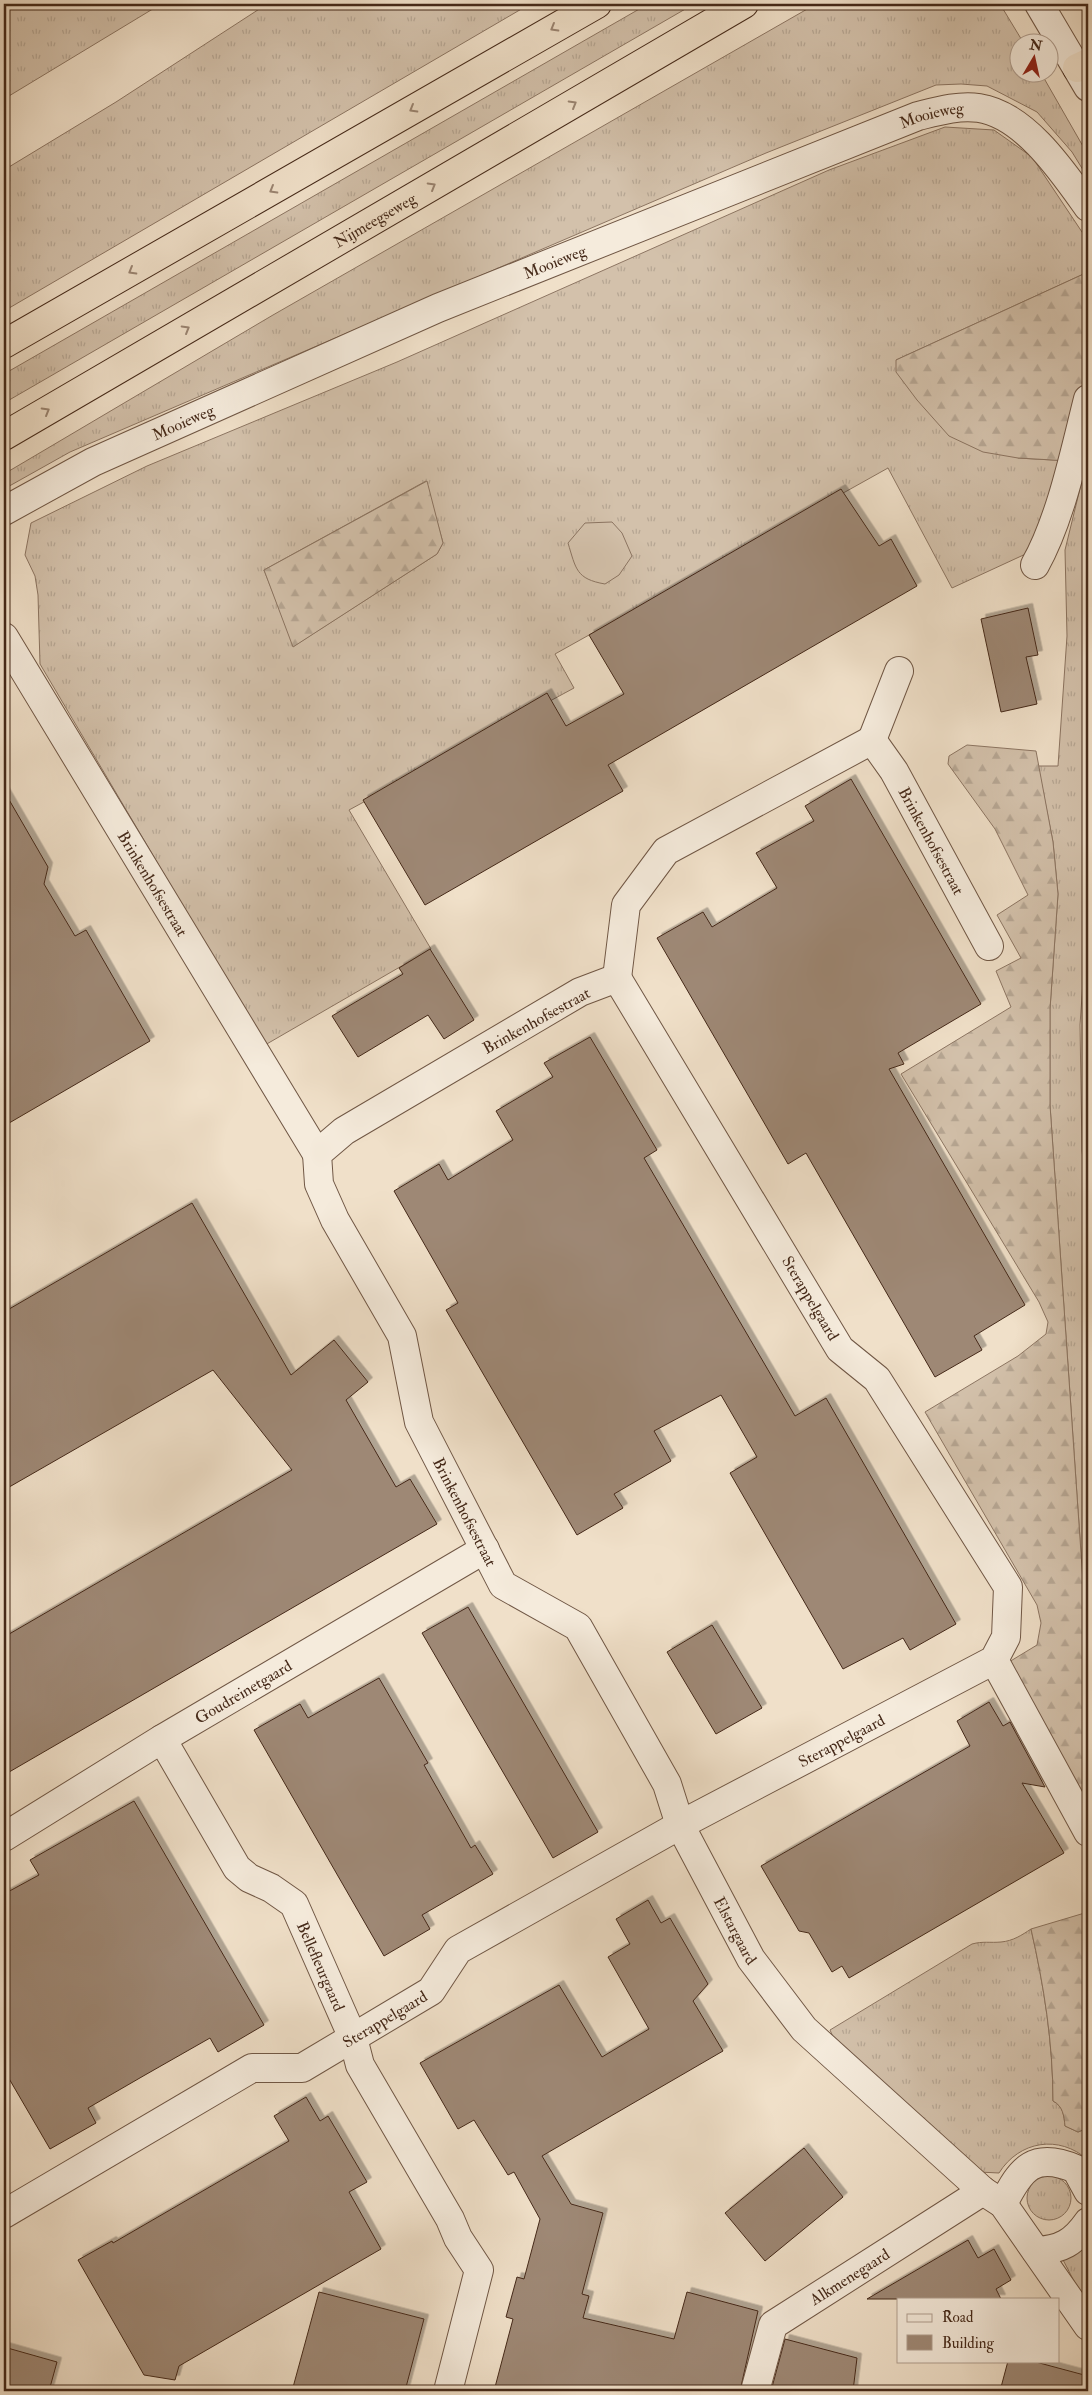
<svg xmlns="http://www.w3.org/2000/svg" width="1092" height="2395" font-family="'IM FELL Double Pica',serif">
<defs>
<pattern id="grass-tufts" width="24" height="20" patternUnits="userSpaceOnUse" patternTransform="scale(1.25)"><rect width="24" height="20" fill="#d3c1ab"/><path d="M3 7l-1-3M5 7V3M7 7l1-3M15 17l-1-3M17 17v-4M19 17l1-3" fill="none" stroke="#b6a693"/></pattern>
<pattern id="forest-firs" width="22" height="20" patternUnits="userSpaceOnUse" patternTransform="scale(1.25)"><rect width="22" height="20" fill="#d3c1ab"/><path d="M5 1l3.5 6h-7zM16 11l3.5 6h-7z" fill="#b6a693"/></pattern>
<filter id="shadow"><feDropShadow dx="4.5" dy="-4.5" stdDeviation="0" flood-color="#0004"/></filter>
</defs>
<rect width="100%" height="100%" fill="#f0e0c9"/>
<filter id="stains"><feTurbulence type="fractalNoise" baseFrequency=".004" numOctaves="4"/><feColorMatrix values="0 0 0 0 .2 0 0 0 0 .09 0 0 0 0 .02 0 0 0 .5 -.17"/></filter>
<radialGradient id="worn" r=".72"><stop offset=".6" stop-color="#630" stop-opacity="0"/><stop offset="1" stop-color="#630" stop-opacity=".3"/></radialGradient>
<path fill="url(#grass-tufts)" stroke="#8c7562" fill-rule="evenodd" d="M 4,4 L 161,4 L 4,99 Z
M 267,4 L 530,4 L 4,311 L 4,170 L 116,102 Z
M 648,4 L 694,4 L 4,403 L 4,374 Z
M 816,4 L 1000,4 L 1023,42 L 1020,42 L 1020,72 L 1041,73 L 1088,155 L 1088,178 L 1072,152 L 1037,112 L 987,86 L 961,84 L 936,85 L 766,153 L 70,452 L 4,489 L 4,474 L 273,315 Z
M 945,127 L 994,130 L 1032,157 L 1088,241 L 1088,272 L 896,360 L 1018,458 L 1070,461 L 1030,552 L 952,588 L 888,468 L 555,654 L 574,688 L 349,810 L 431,949 L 265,1045 L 40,664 L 38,595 L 35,576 L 25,555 L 31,523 L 147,466 L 397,362 L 829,170 ZM 426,481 L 443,543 L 437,554 L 294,646 L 264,570 Z
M 1088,456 L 1088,910 L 1080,1025 L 1082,1151 L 1088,1200 L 1088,1654 L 1050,1105 L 1050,1009 L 1058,894 L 1053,842 L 1038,766 L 1058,766 L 1067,636 L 1065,550 Z
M 1031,1929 C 1044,1986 1053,2043 1053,2101 C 1063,2106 1064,2115 1065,2126 L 1078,2132 L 1088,2128 L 1088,2160 C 1059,2134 1019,2141 999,2173 L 979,2172 L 834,2039 L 830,2030 L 972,1944 C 983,1941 990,1943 1001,1942 C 1013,1941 1022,1935 1031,1929 Z
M1027 2198a22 22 0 1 1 44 0a22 22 0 1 1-44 0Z
M 1088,2240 L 1088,2308 L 1061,2256 Z"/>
<path fill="url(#forest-firs)" stroke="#8c7562" d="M 1088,272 L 1088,376 L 1070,461 L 1018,458 L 983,452 L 949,436 L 917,400 L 896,372 L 896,360 Z
M 427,481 L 443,543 L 437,554 L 293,647 L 264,570 Z
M 967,745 L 1036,751 L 1053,842 L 1058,894 L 1050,1009 L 1050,1105 L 1088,1654 L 1088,1814 L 1004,1665 L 1037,1645 L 1041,1623 L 1037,1605 L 925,1412 L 1018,1356 L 1046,1334 L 1048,1322 L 1039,1302 L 901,1074 L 1011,1007 L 996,971 L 1021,958 L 997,915 L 1028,895 L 995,829 L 948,764 L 949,756 Z
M 1088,1912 L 1088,2128 L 1078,2132 L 1065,2126 C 1064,2116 1063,2106 1053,2101 C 1053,2043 1044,1986 1031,1929 Z"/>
<path fill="#d3c1ab" stroke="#8c7562" d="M 612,522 L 622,533 L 632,556 L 619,575 L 605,584 C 576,579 576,569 568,543 L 585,523 Z"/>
<path fill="#9e8875" stroke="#452919" filter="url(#shadow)" d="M 841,489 L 879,546 L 891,539 L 917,586 L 608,765 L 623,791 L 425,905 L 363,800 L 547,693 L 566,726 L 624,694 L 589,635 Z
M 1028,608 L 1038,655 L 1026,657 L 1037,704 L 1001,712 L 981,619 Z
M 851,779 L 981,1004 L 898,1053 L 904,1064 L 889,1069 L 1025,1305 L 974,1336 L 982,1350 L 935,1377 L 806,1153 L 788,1164 L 657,938 L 703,912 L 712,927 L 777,888 L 756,853 L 814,821 L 805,806 Z
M 4,791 L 48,867 L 44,884 L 75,936 L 86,930 L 150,1041 L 4,1126 Z
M 430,949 L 474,1020 L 444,1039 L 428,1015 L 358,1057 L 332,1016 L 403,974 L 399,968 Z
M 590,1037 L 657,1150 L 644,1158 L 795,1416 L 826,1398 L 956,1624 L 910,1650 L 903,1638 L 843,1669 L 730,1473 L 757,1457 L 721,1395 L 654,1431 L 671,1461 L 614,1494 L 623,1508 L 577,1535 L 446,1310 L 458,1303 L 394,1191 L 439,1164 L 448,1180 L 513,1140 L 496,1111 L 553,1077 L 544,1063 Z
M 192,1203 L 291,1375 L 334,1340 L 368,1382 L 346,1400 L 396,1487 L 410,1479 L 437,1524 L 4,1775 L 4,1637 L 292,1470 L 213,1370 L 4,1490 L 4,1312 Z
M 468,1607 L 598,1832 L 553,1858 L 422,1633 Z
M 712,1625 L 762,1708 L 716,1734 L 667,1652 Z
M 379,1678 L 428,1763 L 424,1765 L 471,1848 L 475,1845 L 493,1874 L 422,1915 L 430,1929 L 384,1956 L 254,1730 L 300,1704 L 308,1718 Z
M 989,1702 L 1003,1726 L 1010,1722 L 1045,1787 L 1022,1783 L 1064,1853 L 849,1978 L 842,1966 L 832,1972 L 809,1933 L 799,1931 L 761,1866 L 970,1746 L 957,1721 Z
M 134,1801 L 264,2025 L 218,2052 L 210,2038 L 145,2075 L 88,2108 L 96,2123 L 50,2149 L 4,2070 L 4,1894 L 39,1875 L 30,1860 Z
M 648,1900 L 661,1923 L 670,1918 L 708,1984 L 693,2001 L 723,2051 L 542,2156 L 571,2204 L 603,2213 L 582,2294 L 589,2296 L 583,2318 L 674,2339 L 687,2292 L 758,2311 L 740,2391 L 494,2391 L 513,2319 L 506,2317 L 517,2277 L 524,2279 L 540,2219 L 514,2172 L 508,2175 L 474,2120 L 458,2129 L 420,2063 L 559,1985 L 602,2057 L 649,2029 L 608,1957 L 630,1944 L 616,1919 Z
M 306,2097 L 320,2121 L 328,2116 L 367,2182 L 349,2192 L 381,2249 L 179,2366 L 175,2380 L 144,2375 L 78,2260 L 112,2241 L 113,2243 L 289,2141 L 274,2116 Z
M 804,2148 L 843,2197 L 765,2261 L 725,2213 Z
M 968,2240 L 978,2258 L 994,2249 L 1011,2280 L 996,2289 L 1001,2299 L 867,2299 Z
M 319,2292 L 424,2319 L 405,2391 L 292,2391 Z
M 785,2339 L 857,2358 L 853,2391 L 771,2391 Z
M 4,2347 L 57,2362 L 49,2391 L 4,2391 Z
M 1008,2361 L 1032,2361 L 1088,2376 L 1088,2391 L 1000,2391 Z"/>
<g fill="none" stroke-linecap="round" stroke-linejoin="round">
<g stroke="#705745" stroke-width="30">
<g id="minor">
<path id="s1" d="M 4,511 L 93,462 L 438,308 L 918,116 C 938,111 959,105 979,108 C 1025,115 1063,172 1088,207"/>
<path d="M 1035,565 C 1061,519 1075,450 1088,399"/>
<path id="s2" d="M 4,637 L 317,1154"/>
<path d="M 872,740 L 899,671"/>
<path id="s3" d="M 617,978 L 580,992 L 344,1131 L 317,1154 L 319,1184 L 335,1220 L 402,1336 L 419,1422 L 503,1585 L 578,1627 L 667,1784 L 680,1825 L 751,1959 L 804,2029 L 983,2191 L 1003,2204 L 1088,2326"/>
<path id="s4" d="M 617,978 L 626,905 L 666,851 L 872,740 L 894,771 L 989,946"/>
<path d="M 994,1660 L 1088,1832"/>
<path id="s5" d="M 162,1739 L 237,1868 L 249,1878 L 271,1888 L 294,1904 L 353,2038 L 360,2065 L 450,2219 L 458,2238 L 479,2270 L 448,2391"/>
<path id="s6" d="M 4,1837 L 162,1739 L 485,1549"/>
<path d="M 1003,2204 C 1021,2168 1034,2151 1076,2169 L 1088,2191"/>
<path id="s7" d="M 4,2214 L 252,2068 L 302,2068 L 431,1991 L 458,1950 L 680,1825 L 994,1660 L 1006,1637 L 1008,1587 L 877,1379 L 840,1349 L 617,978"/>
<path d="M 1036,2251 C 1061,2250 1074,2242 1088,2222"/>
<path id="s8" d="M 755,2391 L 773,2325 L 983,2191"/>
</g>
</g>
<g stroke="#705745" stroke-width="30">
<path id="tertiary" d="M 1039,4 L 1088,87"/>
</g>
<g stroke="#452919" stroke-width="30">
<g id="motorway">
<path d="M 1077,68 L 1088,63"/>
<path d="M 4,344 L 597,4"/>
<path id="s9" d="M 4,436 L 744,4"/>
</g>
</g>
<use href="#minor" stroke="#f5ebdc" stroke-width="28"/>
<use href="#tertiary" stroke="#f5ebdc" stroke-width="28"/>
<use href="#motorway" stroke="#f0e0c9" stroke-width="28"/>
</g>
<defs><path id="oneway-chevron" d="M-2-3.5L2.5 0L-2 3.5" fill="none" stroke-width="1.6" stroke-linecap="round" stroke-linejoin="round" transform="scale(1.25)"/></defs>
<g stroke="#9a8471">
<use href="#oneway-chevron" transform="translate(554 28) rotate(150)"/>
<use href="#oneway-chevron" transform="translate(573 104) rotate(-30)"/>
<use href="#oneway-chevron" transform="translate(413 109) rotate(150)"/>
<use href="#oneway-chevron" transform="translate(432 186) rotate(-30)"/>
<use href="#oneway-chevron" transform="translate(273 190) rotate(150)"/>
<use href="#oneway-chevron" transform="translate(132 271) rotate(150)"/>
<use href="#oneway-chevron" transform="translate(186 329) rotate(-30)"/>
<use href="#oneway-chevron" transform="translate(46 411) rotate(-30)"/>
</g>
<g text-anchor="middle" stroke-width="4" stroke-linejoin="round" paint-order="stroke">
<g font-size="16" fill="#452919" stroke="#f5ebdc">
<text dy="6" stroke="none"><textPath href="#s1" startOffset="1010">Mooieweg</textPath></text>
<text dy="6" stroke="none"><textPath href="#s9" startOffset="429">Nijmeegseweg</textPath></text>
<text dy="6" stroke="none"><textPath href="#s1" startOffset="605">Mooieweg</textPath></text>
<text dy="6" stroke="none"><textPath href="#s1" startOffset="200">Mooieweg</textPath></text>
<text dy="6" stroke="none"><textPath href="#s4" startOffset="492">Brinkenhofsestraat</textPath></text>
<text dy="6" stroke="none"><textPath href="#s2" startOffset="288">Brinkenhofsestraat</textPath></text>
<text transform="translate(536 1020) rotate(-29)" y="6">Brinkenhofsestraat</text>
<text transform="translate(811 1298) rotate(59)" y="6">Sterappelgaard</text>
<text dy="6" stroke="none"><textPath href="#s3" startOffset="741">Brinkenhofsestraat</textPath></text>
<text dy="6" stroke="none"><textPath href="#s6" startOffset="280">Goudreinetgaard</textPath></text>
<text dy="6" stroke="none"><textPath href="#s7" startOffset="974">Sterappelgaard</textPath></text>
<text dy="6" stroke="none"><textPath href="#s3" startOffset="1252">Elstargaard</textPath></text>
<text dy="6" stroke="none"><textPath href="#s5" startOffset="285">Bellefleurgaard</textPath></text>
<text dy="6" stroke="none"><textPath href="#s7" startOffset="434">Sterappelgaard</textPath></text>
<text dy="6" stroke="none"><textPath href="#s8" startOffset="159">Alkmenegaard</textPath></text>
</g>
</g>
<rect width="1092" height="2395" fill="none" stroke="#f0e0c9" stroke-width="20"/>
<rect x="5" y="5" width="1082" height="2385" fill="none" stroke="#452919" stroke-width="2.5"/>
<rect x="10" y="10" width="1072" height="2375" fill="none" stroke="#452919"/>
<rect x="897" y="2298" width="162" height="65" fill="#f5ebdc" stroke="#af9d8e"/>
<rect x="907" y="2314" width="25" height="8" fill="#f5ebdc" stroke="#af9d8e"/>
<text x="942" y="2322" font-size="15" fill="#452919">Road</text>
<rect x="907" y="2335" width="25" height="15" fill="#9e8875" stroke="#af9d8e"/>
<text x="942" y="2348" font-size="15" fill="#452919">Building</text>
<g transform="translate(1034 58) rotate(9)"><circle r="24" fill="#f5ebdc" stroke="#af9d8e"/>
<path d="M0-4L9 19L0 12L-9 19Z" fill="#8f2418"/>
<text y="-8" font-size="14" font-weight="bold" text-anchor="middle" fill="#452919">N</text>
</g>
<rect width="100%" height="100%" filter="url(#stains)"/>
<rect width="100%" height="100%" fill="url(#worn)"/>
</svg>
